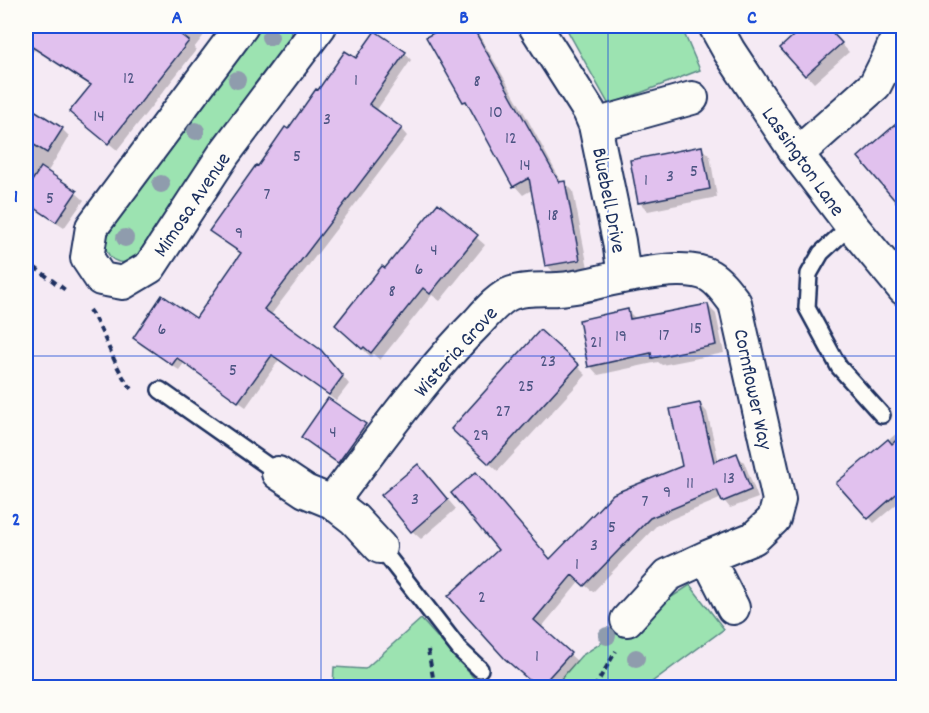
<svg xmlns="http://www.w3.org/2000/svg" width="929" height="713" font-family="Dekko,sans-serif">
<rect width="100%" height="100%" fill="#f5eaf4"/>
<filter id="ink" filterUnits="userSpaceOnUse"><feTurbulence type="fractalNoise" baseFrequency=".0167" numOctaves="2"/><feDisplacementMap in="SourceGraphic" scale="12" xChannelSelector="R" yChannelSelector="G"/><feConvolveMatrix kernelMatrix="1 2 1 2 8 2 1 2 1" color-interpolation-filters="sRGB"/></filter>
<g filter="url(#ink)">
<path fill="#9ce3b1" stroke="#5c8988" stroke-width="1.5" d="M 257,26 L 290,26 L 292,34 L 289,42 L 210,146 L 136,257 C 121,270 102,258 106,238 L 169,142 Z
M 565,26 L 681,26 L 700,70 L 609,105 Z
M 690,585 L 724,629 L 645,687 L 553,688 L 581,656 Z
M 421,619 L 482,687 L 333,687 L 334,667 L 365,669 Z"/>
<path fill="#0003" d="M 26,26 L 30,26 L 36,29 L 43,36 L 26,63 Z
M 90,26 L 211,26 L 194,48 L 196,50 L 117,150 L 71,112 L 91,86 L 72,74 L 64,66 Z
M 449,26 L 474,26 L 522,109 L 562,183 L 565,182 L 573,191 L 588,268 L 555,274 L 547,265 L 533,189 L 523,195 L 515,186 L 473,110 L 464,101 L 428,38 Z
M 807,26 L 825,26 L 849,52 L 814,83 L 782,48 Z
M 405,53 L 411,60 L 376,111 L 401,129 L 407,136 L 270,316 L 328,359 L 349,384 L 336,401 L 279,360 L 246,407 L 184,363 L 179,370 L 141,345 L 135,338 L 196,320 L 242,255 L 218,238 L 211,231 L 318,92 L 356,60 Z
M 26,106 L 62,129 L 69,136 L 47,173 L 76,193 L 84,200 L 64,228 L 26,203 Z
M 904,120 L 904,187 L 894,195 L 860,157 Z
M 701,148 L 710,156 L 717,197 L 648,211 L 639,202 Z
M 439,205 L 485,245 L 440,301 L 432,295 L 380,360 L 373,354 L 371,357 L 346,333 L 385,270 Z
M 708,306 L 716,314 L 724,353 L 662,365 L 658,362 L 598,375 L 590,366 L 628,311 L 637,320 Z
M 577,366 L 586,375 L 498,471 L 461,438 Z
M 700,404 L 707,412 L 719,462 L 736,455 L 744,462 L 758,498 L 730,508 L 722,498 L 657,525 L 593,592 L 580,581 L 541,628 L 577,661 L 554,688 L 538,688 L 514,666 L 551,561 L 684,466 Z
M 365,426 L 373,434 L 347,471 L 311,445 L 303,437 Z
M 904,427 L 904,498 L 874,523 L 838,483 Z
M 426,474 L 456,509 L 421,539 L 412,531 Z"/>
<path fill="#e1c1ee" stroke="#1b2f5e" stroke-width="1.5" d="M 26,26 L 169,26 L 189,41 L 108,144 L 69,112 L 91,85 L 26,43 Z
M 446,26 L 472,26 L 559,182 L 565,181 L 580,260 L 545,266 L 529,178 L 513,187 L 466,101 L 463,102 L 426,37 Z
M 804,26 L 826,26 L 842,43 L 805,76 L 780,48 Z
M 375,31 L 406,52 L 369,104 L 402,128 L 264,309 L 321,350 L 343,376 L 329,395 L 272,355 L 238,402 L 177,358 L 172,365 L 133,338 L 162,295 L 196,318 L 241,253 L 209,231 L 256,165 L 258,166 L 285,127 L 288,129 L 316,89 L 318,90 L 345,51 L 356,58 Z
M 26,105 L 63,128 L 47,153 L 26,140 Z
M 903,118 L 903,210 L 858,157 Z
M 702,146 L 710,189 L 638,203 L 630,160 Z
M 41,167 L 77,191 L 56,222 L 26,202 L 26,190 Z
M 438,203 L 478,235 L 430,294 L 423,288 L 371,353 L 364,347 L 362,349 L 335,325 L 382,266 L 385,268 Z
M 708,304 L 716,345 L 652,358 L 651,353 L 588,367 L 579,320 L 628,309 L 630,319 Z
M 540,330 L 579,365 L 489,464 L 451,429 Z
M 328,398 L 366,424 L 338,463 L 301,437 Z
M 700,403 L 714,462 L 737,453 L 751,490 L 722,502 L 717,490 L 650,518 L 584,586 L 572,575 L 534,620 L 571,653 L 540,687 L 537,687 L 505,659 L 448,596 L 498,550 L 451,493 L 476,472 L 550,559 L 613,494 L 682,466 L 670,409 Z
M 903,434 L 903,488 L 868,519 L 836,483 L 888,439 L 892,444 Z
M 418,464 L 448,500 L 411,532 L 381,495 Z"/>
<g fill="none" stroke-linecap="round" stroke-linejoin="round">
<g stroke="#1b2f5e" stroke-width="20">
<path id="service" d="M 851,225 L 821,253 L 809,274 L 807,308 L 839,367 L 882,415
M 160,390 L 278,473
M 380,547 L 460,650 L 480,669"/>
</g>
<g stroke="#1b2f5e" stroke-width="36">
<path id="minor" d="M 242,26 L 92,227 L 87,258 L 101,279 L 123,283 L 150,267 L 224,154 L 320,26
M 535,26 L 589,111 L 595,125 L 619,241 L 624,276
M 715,26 L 729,51 L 797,154 L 851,225 L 904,289
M 595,125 L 692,98
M 797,154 L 875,85 L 888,59 L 902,26
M 278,473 L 305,491 L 332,502 L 354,519 L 380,547
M 332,502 C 378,441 424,376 478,322 C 487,312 500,297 512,293 C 526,288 543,290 558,289 C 583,288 608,278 634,275 C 655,272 691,265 710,276 C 720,282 728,294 735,303 L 779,500 L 774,519 L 754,538 L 707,557 L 668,575 L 627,620
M 707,557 L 733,608"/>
</g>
<path stroke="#1b2f5e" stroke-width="4" stroke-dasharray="6 4.5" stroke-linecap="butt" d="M 26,261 L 68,292
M 89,310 C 108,336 113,370 135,392
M 428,650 L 435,688
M 594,688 L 616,651"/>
<use href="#service" stroke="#fdfcf7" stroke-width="15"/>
<use href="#minor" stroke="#fdfcf7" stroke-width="32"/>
</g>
<g fill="#8f9cad">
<circle cx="270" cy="37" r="9"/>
<circle cx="237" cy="80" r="9"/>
<circle cx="196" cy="131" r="9"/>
<circle cx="161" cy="184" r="9"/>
<circle cx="125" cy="238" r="9"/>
<circle cx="607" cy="636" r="9"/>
<circle cx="636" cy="658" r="9"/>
</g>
</g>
<path fill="none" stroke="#1d4ed8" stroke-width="1.5" stroke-opacity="0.55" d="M 321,26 L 321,688M 608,26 L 608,688M 26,356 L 904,356"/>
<g text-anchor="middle" stroke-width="4.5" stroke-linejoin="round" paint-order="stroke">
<g font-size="18" fill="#4c5482">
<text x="129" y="83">12</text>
<text x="356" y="85">1</text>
<text x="477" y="86">8</text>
<text x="496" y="117">10</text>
<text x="99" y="121">14</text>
<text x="327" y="124">3</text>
<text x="511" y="143">12</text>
<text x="297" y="161">5</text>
<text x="525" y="170">14</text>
<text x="694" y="176">5</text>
<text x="670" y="181">3</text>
<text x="646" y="185">1</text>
<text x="267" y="199">7</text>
<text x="50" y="203">5</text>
<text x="553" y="220">18</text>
<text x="239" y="238">9</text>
<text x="434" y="255">4</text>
<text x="419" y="274">6</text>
<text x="392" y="296">8</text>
<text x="696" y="333">15</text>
<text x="162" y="334">6</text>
<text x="664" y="340">17</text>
<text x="621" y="341">19</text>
<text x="596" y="347">21</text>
<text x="548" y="366">23</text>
<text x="233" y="375">5</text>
<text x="526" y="391">25</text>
<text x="503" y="416">27</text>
<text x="333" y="437">4</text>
<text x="481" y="440">29</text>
<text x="729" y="483">13</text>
<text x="690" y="488">11</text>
<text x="667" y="497">9</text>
<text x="415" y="504">3</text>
<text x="645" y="506">7</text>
<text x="612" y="532">5</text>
<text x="594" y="550">3</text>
<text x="577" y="569">1</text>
<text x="482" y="602">2</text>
<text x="537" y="661">1</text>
</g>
<g font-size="21" fill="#1b2f5e" stroke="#fdfcf7">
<text transform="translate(804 161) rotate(55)" y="7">Lassington Lane</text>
<text transform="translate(610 200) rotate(79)" y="7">Bluebell Drive</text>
<text transform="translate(191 204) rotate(-56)" y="7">Mimosa Avenue</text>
<text transform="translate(455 351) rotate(-48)" y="7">Wisteria Grove</text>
<text transform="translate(754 389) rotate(78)" y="7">Cornflower Way</text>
</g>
</g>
<rect width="929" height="713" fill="none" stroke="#fdfcf7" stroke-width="66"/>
<rect x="33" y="33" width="863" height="647" fill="none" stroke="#1d4ed8" stroke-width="2"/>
<g font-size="20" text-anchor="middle" font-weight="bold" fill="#1d4ed8">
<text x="177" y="23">A</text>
<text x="464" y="23">B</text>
<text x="752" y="23">C</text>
<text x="16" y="202">1</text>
<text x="16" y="525">2</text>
</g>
</svg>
